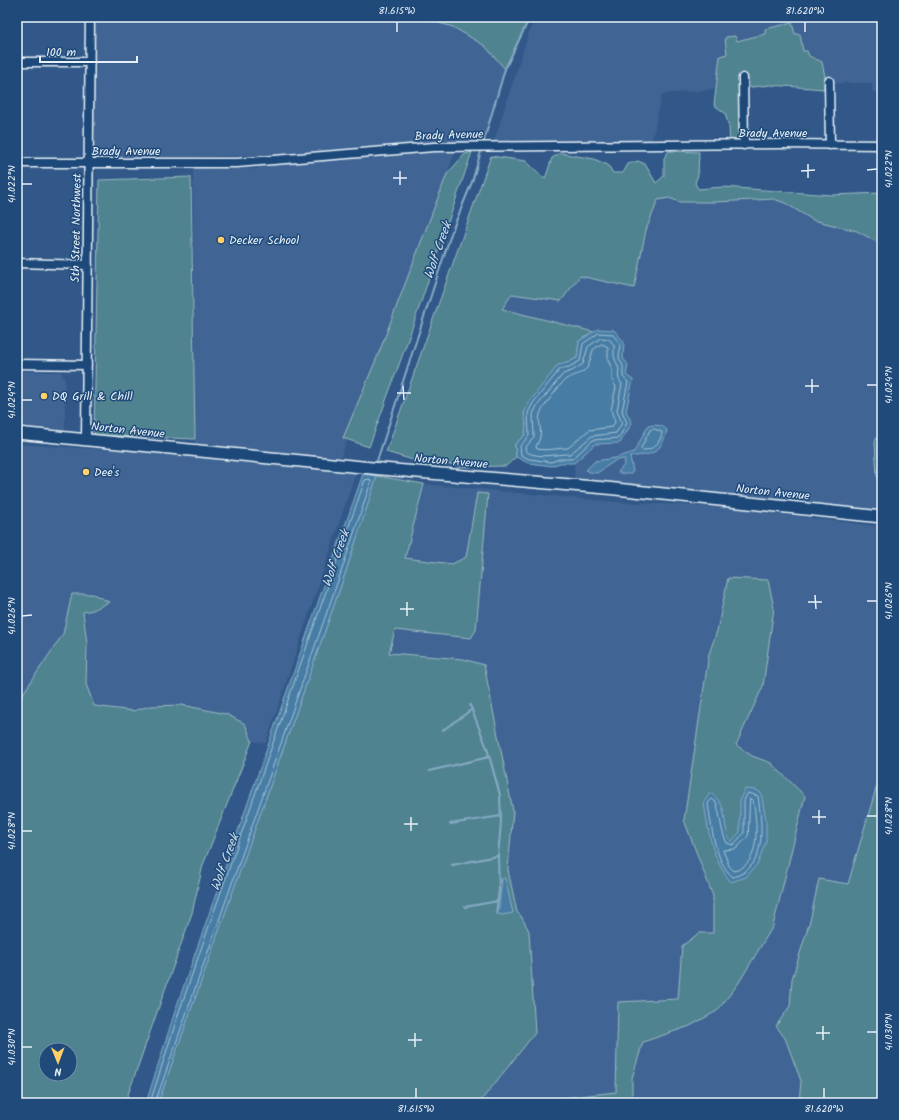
<svg xmlns="http://www.w3.org/2000/svg" width="899" height="1120" font-family="Kalam,sans-serif">
<rect width="100%" height="100%" fill="#315888"/>
<filter id="ink" filterUnits="userSpaceOnUse"><feTurbulence type="fractalNoise" baseFrequency=".025" numOctaves="2"/><feDisplacementMap in="SourceGraphic" scale="8" xChannelSelector="R" yChannelSelector="G"/><feConvolveMatrix kernelMatrix="1 2 1 2 8 2 1 2 1" color-interpolation-filters="sRGB"/></filter>
<g filter="url(#ink)">
<path fill="#416594" d="M 94,17 L 419,17 L 453,27 L 485,46 L 505,69 L 484,143 L 331,153 L 95,160 Z
M 534,17 L 882,17 L 882,92 L 872,92 L 873,83 L 825,83 L 822,62 L 803,51 L 800,34 L 795,34 L 792,23 L 765,29 L 766,34 L 736,41 L 735,36 L 725,40 L 727,55 L 720,56 L 716,89 L 662,94 L 652,140 L 494,141 Z
M 457,147 L 339,462 L 195,444 L 193,168 L 257,169 L 258,162 Z
M 669,198 L 680,202 L 774,199 L 785,202 L 813,220 L 857,231 L 881,243 L 882,430 L 875,441 L 877,476 L 881,484 L 880,504 L 882,511 L 575,482 L 574,463 L 595,444 L 620,443 L 632,381 L 626,375 L 622,358 L 624,342 L 598,329 L 594,332 L 502,309 L 512,294 L 561,300 L 580,276 L 634,288 L 646,230 L 653,211 L 658,200 Z
M 17,371 L 61,372 L 65,381 L 65,431 L 17,425 Z
M 17,444 L 110,450 L 227,453 L 358,466 L 266,743 L 252,741 L 245,724 L 226,714 L 182,705 L 150,706 L 133,711 L 94,706 L 86,684 L 87,644 L 83,612 L 93,610 L 72,594 L 63,634 L 20,699 L 17,697 Z
M 424,484 L 616,502 L 725,507 L 882,527 L 882,768 L 848,884 L 819,880 L 810,921 L 792,979 L 790,1006 L 776,1026 L 785,1038 L 801,1081 L 799,1103 L 632,1103 L 632,1078 L 643,1041 L 690,1026 L 717,1011 L 738,984 L 773,926 L 771,763 L 752,756 L 735,745 L 763,686 L 728,578 L 717,631 L 709,654 L 684,820 L 713,896 L 713,933 L 682,946 L 678,999 L 618,1002 L 616,1092 L 518,1103 L 457,1103 L 411,735 L 373,663 L 389,618 Z"/>
<path fill="#508390" stroke="#9cbac4" fill-rule="evenodd" d="M 419,17 L 530,17 L 505,69 L 485,46 L 453,27 Z
M 792,23 L 795,34 L 800,34 L 803,51 L 807,51 L 809,56 L 822,62 L 825,77 L 824,89 L 771,85 L 743,88 L 744,145 L 730,145 L 729,127 L 725,113 L 714,105 L 720,56 L 727,54 L 725,39 L 726,37 L 735,36 L 737,41 L 765,34 L 765,29 Z
M 669,151 L 699,152 L 698,175 L 695,183 L 698,189 L 723,187 L 831,195 L 882,193 L 882,245 L 857,231 L 813,220 L 785,203 L 774,199 L 715,202 L 680,202 L 669,198 L 658,200 L 646,230 L 634,288 L 580,276 L 561,301 L 512,294 L 502,309 L 594,332 L 579,341 L 577,358 L 567,363 L 558,365 L 524,413 L 526,423 L 525,435 L 515,444 L 516,457 L 506,466 L 457,467 L 458,465 L 420,462 L 386,452 L 491,156 L 526,161 L 545,179 L 552,158 L 560,153 L 594,159 L 608,165 L 613,173 L 623,173 L 628,164 L 638,161 L 645,164 L 656,183 L 664,176 L 664,158 Z
M 472,152 L 408,340 L 369,447 L 343,438 L 378,355 L 447,174 L 465,154 Z
M 191,177 L 195,439 L 94,435 L 99,180 Z
M 882,430 L 882,507 L 880,504 L 881,484 L 877,476 L 875,441 Z
M 377,476 L 424,484 L 405,558 L 452,564 L 466,557 L 477,493 L 488,494 L 476,630 L 471,638 L 395,630 L 389,653 L 463,659 L 484,665 L 513,811 L 508,870 L 517,912 L 521,916 L 529,931 L 535,1033 L 479,1103 L 158,1103 L 345,574 Z
M 728,578 L 768,580 L 774,608 L 763,686 L 736,745 L 752,756 L 771,763 L 805,796 L 773,926 L 738,984 L 717,1011 L 690,1026 L 643,1042 L 632,1078 L 632,1103 L 518,1103 L 616,1092 L 618,1002 L 678,999 L 682,946 L 699,933 L 713,933 L 713,896 L 684,820 L 709,654 L 717,631 Z
M 72,594 L 93,594 L 109,602 L 93,610 L 83,612 L 87,644 L 86,684 L 94,706 L 133,711 L 150,706 L 182,705 L 226,714 L 245,724 L 252,741 L 203,865 L 192,913 L 125,1103 L 17,1103 L 17,697 L 20,698 L 63,634 ZM 46,1050 L 70,1050 L 70,1074 L 46,1074 Z
M 882,768 L 882,1065 L 878,1085 L 881,1103 L 799,1103 L 801,1081 L 785,1038 L 776,1026 L 790,1006 L 792,979 L 810,921 L 819,879 L 848,884 Z"/>
<path fill="#477da4" stroke="#87abc6" d="M 598,329 L 614,330 L 624,342 L 623,358 L 628,365 L 626,375 L 633,380 L 626,411 L 632,423 L 620,443 L 595,444 L 574,463 L 560,463 L 552,466 L 528,463 L 516,457 L 515,444 L 525,435 L 526,423 L 524,413 L 530,401 L 558,365 L 567,363 L 577,358 L 579,341 Z
M 654,425 L 662,426 L 667,430 C 665,440 660,451 649,454 C 643,456 637,455 630,457 L 633,471 L 631,474 L 622,474 L 618,472 L 624,465 L 625,459 L 616,460 L 597,473 L 589,472 L 586,470 L 595,461 L 615,458 L 634,452 L 648,426 Z
M 363,474 L 377,476 L 345,574 L 158,1103 L 146,1103 L 176,1008 Z
M 745,789 L 756,790 L 761,793 L 766,820 L 766,841 L 758,863 L 746,877 L 731,882 C 712,860 708,831 704,802 L 710,793 C 731,806 720,823 731,842 L 740,832 L 740,799 Z
M 505,878 L 513,913 L 502,915 L 498,914 L 502,879 Z"/>
<g fill="none" stroke-linecap="round" stroke-linejoin="round">
<path stroke="#a8c3d6" stroke-width="1" d="M 599,333 L 612,334 L 620,343 L 619,358 L 623,366 L 623,377 L 628,382 L 622,411 L 627,423 L 619,438 L 593,440 L 572,459 L 559,459 L 551,462 L 529,459 L 521,455 L 520,446 L 529,436 L 528,413 L 533,403 L 560,369 L 569,367 L 580,361 L 583,344 Z
M 601,338 L 609,339 L 614,345 C 614,358 613,355 618,366 C 621,374 615,376 622,384 L 617,410 L 622,423 L 616,433 L 592,436 L 570,454 C 555,454 541,459 526,452 L 525,448 L 534,437 L 533,414 L 537,406 L 563,374 L 572,371 L 583,364 L 588,347 Z
M 602,344 L 608,347 L 608,360 L 612,369 L 612,380 L 616,387 L 611,410 L 615,422 L 612,427 L 589,430 L 568,448 C 557,448 548,451 537,449 L 536,446 C 545,433 537,424 540,414 C 542,408 562,382 566,379 C 574,375 582,374 588,367 L 593,350 Z
M 654,429 L 662,432 C 661,442 653,451 642,450 L 641,448 L 650,430 Z
M 748,793 L 758,796 C 762,824 768,868 733,877 C 715,863 711,825 708,803 L 712,799 L 716,802 C 721,816 720,830 727,843 L 733,845 L 744,833 L 744,801 Z
M 750,799 L 753,800 C 757,821 762,865 734,871 L 729,866 L 723,850 L 736,849 L 748,836 Z
M 150,1103 L 180,1009 L 365,480 L 370,479 L 371,482 L 341,572 L 155,1103"/>
<path stroke="#87abc6" stroke-width="2" d="M 483,144 L 505,69 L 530,17
M 376,464 L 452,231 L 472,182 L 482,148
M 470,705 L 487,748 L 500,795 L 501,822 L 498,856 L 499,889 L 496,914
M 443,730 L 471,710
M 429,771 L 489,757
M 450,824 L 501,816
M 452,865 L 497,856
M 465,907 L 498,901"/>
<g stroke="#e8f1f8" stroke-width="11">
<path id="street" d="M 17,62 L 90,62
M 743,78 L 744,145
M 829,81 L 830,145
M 17,163 L 237,163 L 434,147 L 780,144 L 882,145
M 17,263 L 88,265
M 17,364 L 87,365
M 86,439 L 90,17"/>
</g>
<g stroke="#e8f1f8" stroke-width="14">
<path id="secondary" d="M 17,433 L 382,469 L 606,488 L 882,517"/>
</g>
<use href="#street" stroke="#1f4a7a" stroke-width="8"/>
<use href="#secondary" stroke="#1f4a7a" stroke-width="11"/>
</g>
</g>
<path fill="none" stroke="#e8f1f8" stroke-width="1.5" d="M 397,22 L 397,32M 805,22 L 805,32M 808,164 L 808,178M 867,170 L 877,169M 400,171 L 400,185M 801,171 L 815,170M 393,178 L 407,178M 22,184 L 32,184M 812,379 L 812,393M 867,385 L 877,385M 403,386 L 404,400M 805,386 L 819,386M 397,393 L 411,393M 22,400 L 32,400M 815,595 L 816,609M 867,601 L 877,601M 407,602 L 407,616M 808,602 L 822,602M 400,609 L 414,609M 22,616 L 32,615M 819,810 L 819,824M 867,816 L 877,816M 411,817 L 411,831M 812,817 L 826,817M 404,824 L 418,824M 22,831 L 32,831M 823,1026 L 823,1040M 867,1032 L 877,1032M 415,1033 L 415,1047M 816,1033 L 830,1033M 408,1040 L 422,1040M 22,1047 L 32,1047M 416,1088 L 416,1098M 824,1088 L 824,1098"/>
<g fill="#ffd166" stroke="#1f4a7a" stroke-width="1.5">
<circle cx="221" cy="240" r="4"/>
<circle cx="44" cy="396" r="4"/>
<circle cx="86" cy="472" r="4"/>
</g>
<g text-anchor="middle" stroke-width="3" stroke-linejoin="round" paint-order="stroke">
<g font-size="12" fill="#e8f1f8" stroke="#1f4a7a">
<text x="773" y="137">Brady Avenue</text>
<text transform="translate(449 135) rotate(-2)" y="4">Brady Avenue</text>
<text x="126" y="155">Brady Avenue</text>
<text transform="translate(76 228) rotate(-89)" y="4">5th Street Northwest</text>
<text transform="translate(128 430) rotate(6)" y="4">Norton Avenue</text>
<text transform="translate(451 461) rotate(5)" y="4">Norton Avenue</text>
<text transform="translate(773 492) rotate(6)" y="4">Norton Avenue</text>
</g>
<g font-size="12" fill="#e8f1f8" stroke="#1f4a7a" text-anchor="start">
<text x="229" y="244">Decker School</text>
<text x="52" y="400">DQ Grill &amp; Chill</text>
<text x="94" y="476">Dee's</text>
</g>
<g font-size="13" font-style="italic" fill="#d0e0eb" stroke="#1f4a7a">
<text transform="translate(437 250) rotate(-71)" y="5">Wolf Creek</text>
<text transform="translate(335 558) rotate(-71)" y="5">Wolf Creek</text>
<text transform="translate(224 862) rotate(-70)" y="5">Wolf Creek</text>
</g>
</g>
<rect width="899" height="1120" fill="none" stroke="#1f4a7a" stroke-width="44"/>
<g transform="translate(58 1062) rotate(179)"><circle r="19" fill="#1f4a7a" stroke="#6f8dac"/>
<path d="M0-3L7 15L0 10L-7 15Z" fill="#ffd166"/>
<text y="-6" font-size="11" font-weight="bold" text-anchor="middle" fill="#e8f1f8">N</text>
</g>
<path d="M40 56v6h97v-6" fill="none" stroke="#e8f1f8" stroke-width="2"/>
<text x="46" y="56" font-size="12" fill="#e8f1f8" stroke="#1f4a7a" stroke-width="3" paint-order="stroke">100 m</text>
<rect x="22" y="22" width="855" height="1076" fill="none" stroke="#e8f1f8" stroke-width="1.5"/>
<g font-size="10" text-anchor="middle" fill="#e8f1f8">
<text x="397" y="14">81.615°W</text>
<text x="805" y="14">81.620°W</text>
<text transform="translate(888 169) rotate(-90)" y="4">41.022°N</text>
<text transform="translate(11 184) rotate(-90)" y="4">41.022°N</text>
<text transform="translate(888 385) rotate(-90)" y="4">41.024°N</text>
<text transform="translate(11 400) rotate(-90)" y="4">41.024°N</text>
<text transform="translate(888 601) rotate(-90)" y="4">41.026°N</text>
<text transform="translate(11 616) rotate(-90)" y="4">41.026°N</text>
<text transform="translate(888 816) rotate(-90)" y="4">41.028°N</text>
<text transform="translate(11 831) rotate(-90)" y="4">41.028°N</text>
<text transform="translate(888 1032) rotate(-90)" y="4">41.030°N</text>
<text transform="translate(11 1047) rotate(-90)" y="4">41.030°N</text>
<text x="416" y="1112">81.615°W</text>
<text x="824" y="1112">81.620°W</text>
</g>
</svg>
